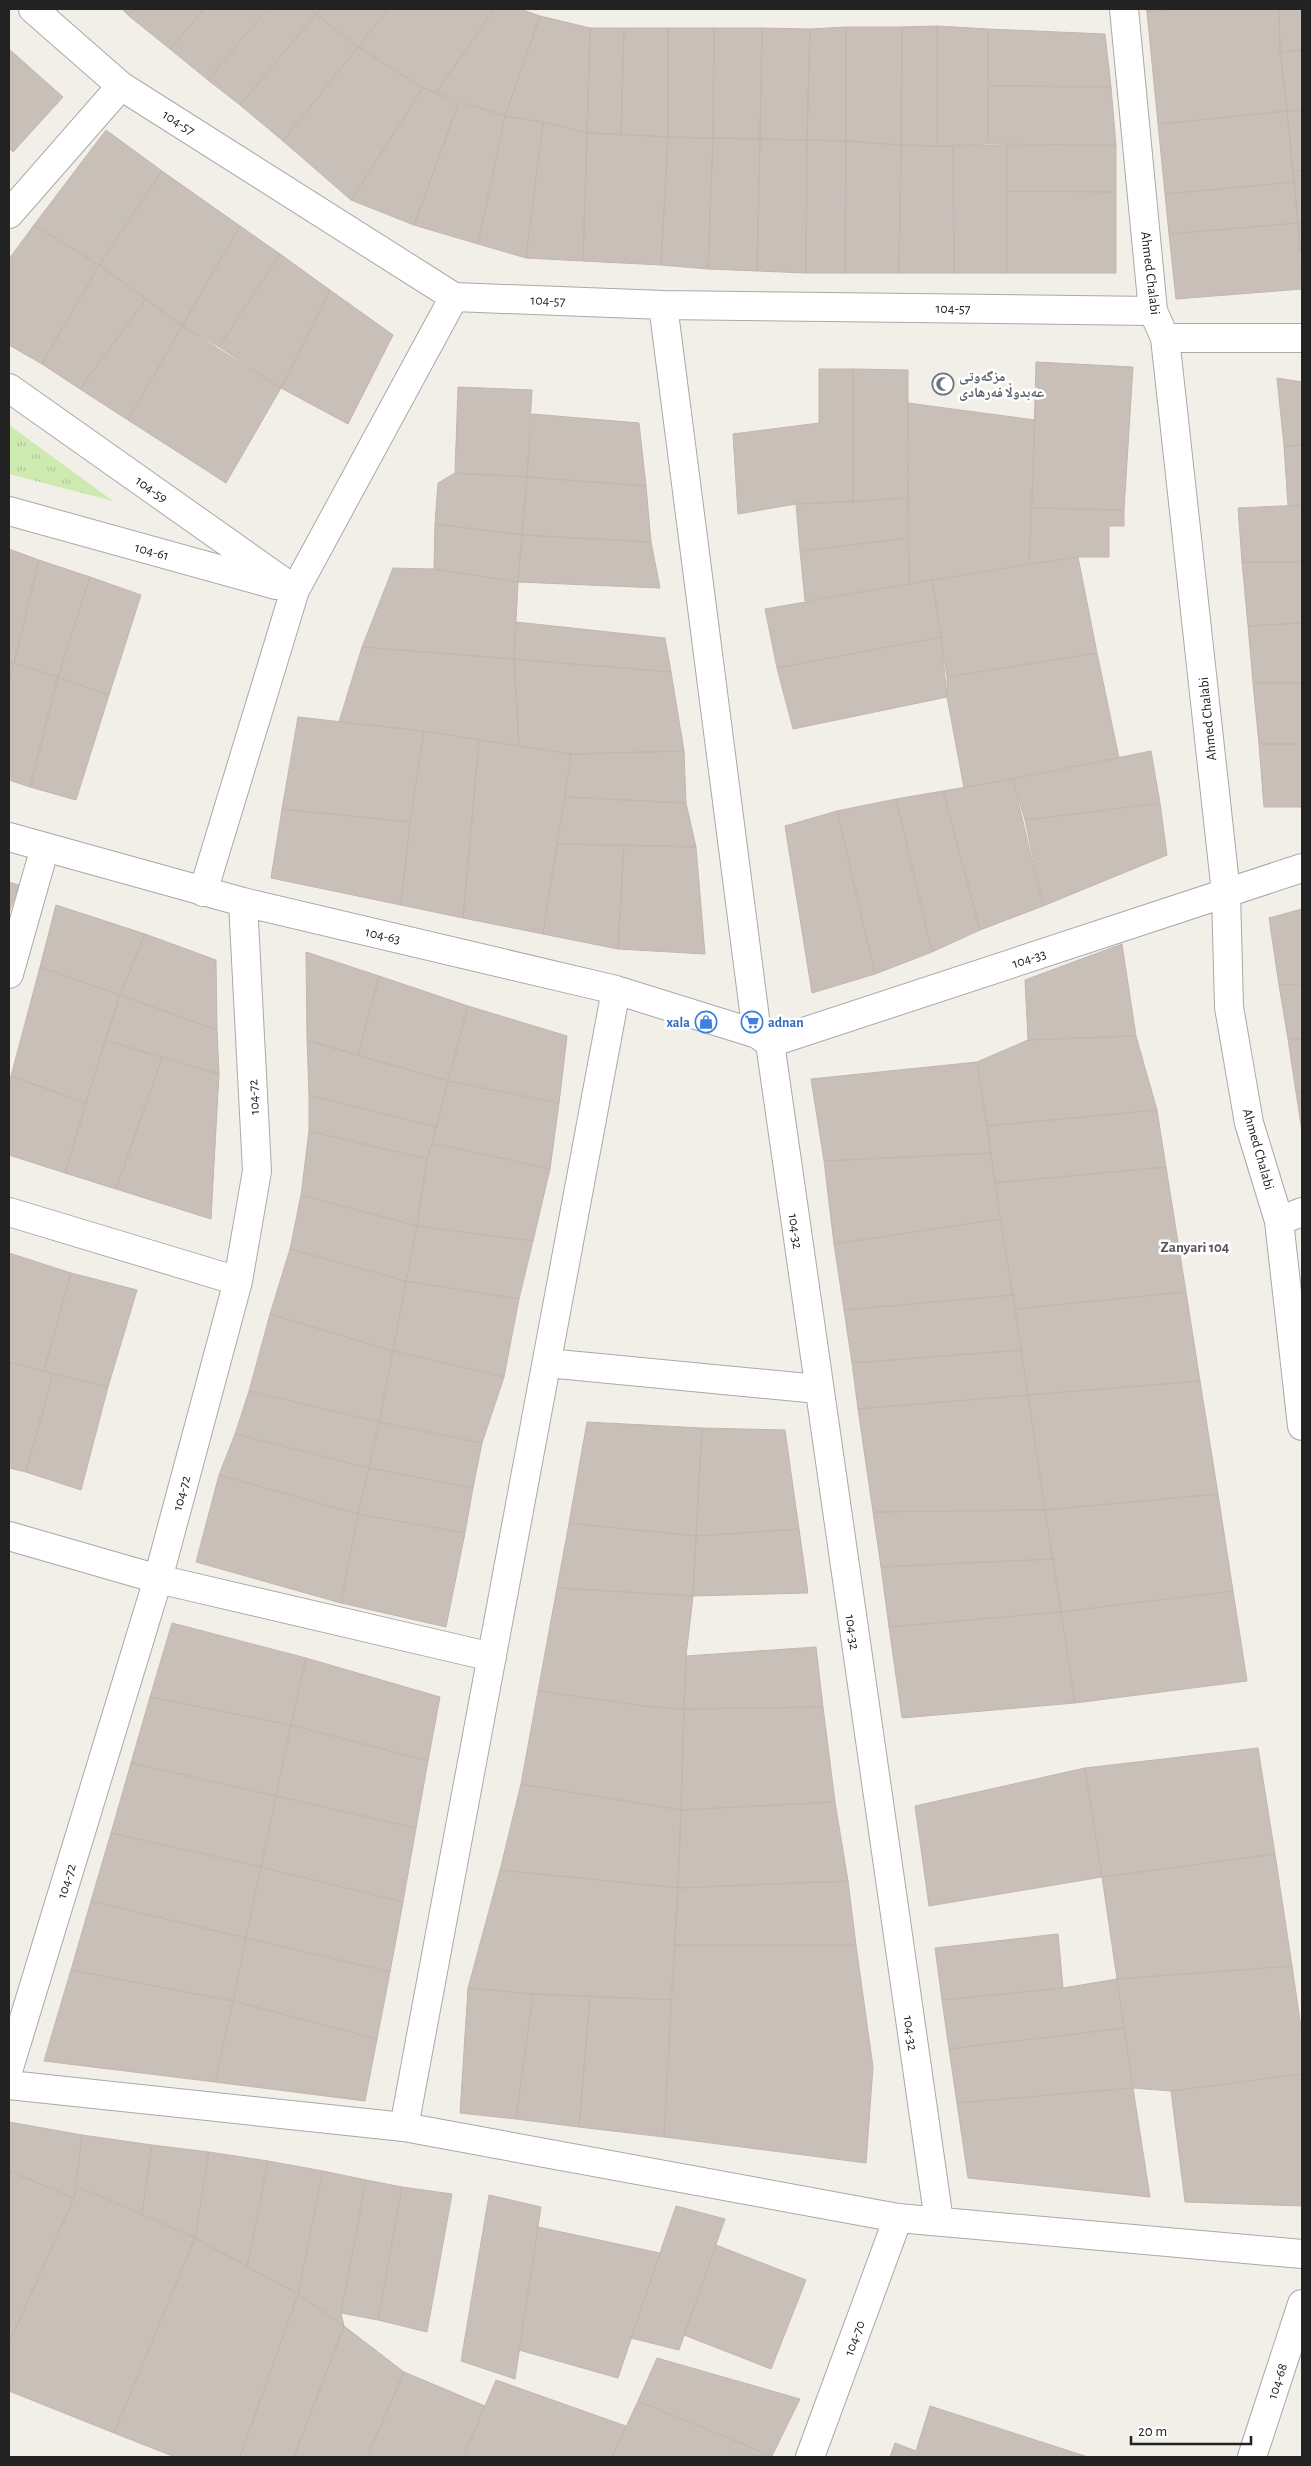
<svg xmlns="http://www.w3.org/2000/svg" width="1311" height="2466" font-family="'Alegreya Sans','Noto Naskh Arabic',sans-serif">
<defs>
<pattern id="grass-tufts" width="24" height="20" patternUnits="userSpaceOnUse" patternTransform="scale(1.25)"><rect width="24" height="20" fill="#cdebb0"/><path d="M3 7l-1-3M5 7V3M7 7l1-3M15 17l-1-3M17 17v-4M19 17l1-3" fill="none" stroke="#b0c997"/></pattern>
</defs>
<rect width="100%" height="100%" fill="#f2efe9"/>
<path fill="url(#grass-tufts)" d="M 9,425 L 113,501 L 9,474 Z"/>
<path fill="#c7bfb8" stroke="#c4b6ab" d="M 122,9 L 135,9 L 129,16 Z
M 135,9 L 204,9 L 170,49 L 129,16 Z
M 204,9 L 267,9 L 208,80 L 170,49 Z
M 267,9 L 310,9 L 316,14 L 240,105 L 208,80 Z
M 310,9 L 320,9 L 316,14 Z
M 320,9 L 388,9 L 358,47 L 316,14 Z
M 388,9 L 494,9 L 436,93 L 423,88 L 358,47 Z
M 494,9 L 520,9 L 540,16 L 505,116 L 436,93 Z
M 1146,9 L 1177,9 L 1147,12 Z
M 1177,9 L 1279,9 L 1280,52 L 1287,111 L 1158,124 L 1147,12 Z
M 1279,9 L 1302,9 L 1302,50 L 1280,52 Z
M 316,14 L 358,47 L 283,141 L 240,105 Z
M 540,16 L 590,28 L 587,133 L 543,122 L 505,116 Z
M 937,26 L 988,29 L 988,144 L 937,146 Z
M 937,26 L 937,146 L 901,145 L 902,27 Z
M 846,27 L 902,27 L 901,145 L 846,141 Z
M 846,27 L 846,141 L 807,140 L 810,29 Z
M 590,28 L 624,28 L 621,134 L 587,133 Z
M 624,28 L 668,28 L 668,137 L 621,134 Z
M 668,28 L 714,28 L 713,138 L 668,137 Z
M 714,28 L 762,28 L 760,139 L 713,138 Z
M 762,28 L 810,29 L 807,140 L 760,139 Z
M 988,29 L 1105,34 L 1111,87 L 988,86 Z
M 358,47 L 423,88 L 351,200 L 283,141 Z
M 9,49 L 63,97 L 13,152 L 9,148 Z
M 1302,50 L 1302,110 L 1287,111 L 1280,52 Z
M 988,86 L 1111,87 L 1116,145 L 988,144 Z
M 423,88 L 459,102 L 414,225 L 351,200 Z
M 459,102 L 505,116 L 478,244 L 414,225 Z
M 1302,110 L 1302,170 L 1293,171 L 1287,111 Z
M 1287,111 L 1294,182 L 1165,194 L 1158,124 Z
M 505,116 L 543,122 L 526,258 L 478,244 Z
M 543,122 L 587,133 L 583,261 L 526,258 Z
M 106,130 L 162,171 L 99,265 L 34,225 Z
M 587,133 L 668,137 L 661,265 L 583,261 Z
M 668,137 L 713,138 L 708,269 L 661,265 Z
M 713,138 L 760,139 L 757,271 L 708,269 Z
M 760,139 L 807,140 L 806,273 L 757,271 Z
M 807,140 L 846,141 L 845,273 L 806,273 Z
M 846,141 L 901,145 L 899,273 L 845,273 Z
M 901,145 L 953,146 L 954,273 L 899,273 Z
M 1007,145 L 1116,145 L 1116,192 L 1007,191 Z
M 1007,145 L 1007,273 L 954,273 L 953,146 Z
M 1302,170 L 1302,223 L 1298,223 L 1293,171 Z
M 162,171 L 240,226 L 182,326 L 99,265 Z
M 1294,182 L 1298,223 L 1169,234 L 1165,194 Z
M 1007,191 L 1116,192 L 1116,273 L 1007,273 Z
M 1298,223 L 1302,223 L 1302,266 Z
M 1298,223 L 1302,289 L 1176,299 L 1169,234 Z
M 34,225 L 99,265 L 42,364 L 9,345 L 9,259 Z
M 240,226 L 280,254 L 219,347 L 182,326 Z
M 280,254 L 330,290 L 281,388 L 219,347 Z
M 99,265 L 146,299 L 80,389 L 42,364 Z
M 330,290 L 393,335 L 348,424 L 281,388 Z
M 146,299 L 182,326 L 128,420 L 80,389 Z
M 182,326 L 281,388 L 226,483 L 128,420 Z
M 1036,362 L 1133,367 L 1124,510 L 1032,508 Z
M 819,369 L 853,369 L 853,502 L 796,504 L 738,514 L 733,434 L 819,423 Z
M 853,369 L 908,370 L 908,498 L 853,502 Z
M 1277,378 L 1302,382 L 1302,445 L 1284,446 Z
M 458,387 L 532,390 L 527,477 L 455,473 Z
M 908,403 L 1035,420 L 1029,564 L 909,584 Z
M 532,414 L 639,423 L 646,486 L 527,477 Z
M 1302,445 L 1302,505 L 1288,506 L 1284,446 Z
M 455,473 L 527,477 L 522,535 L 435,524 L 438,483 Z
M 527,477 L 646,486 L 651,542 L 522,535 Z
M 908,498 L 908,538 L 800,551 L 796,504 Z
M 1302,505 L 1302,562 L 1242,562 L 1238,508 Z
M 1032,508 L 1124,510 L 1124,526 L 1109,526 L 1109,557 L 1078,557 L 1029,564 Z
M 435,524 L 522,535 L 518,582 L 434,569 Z
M 522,535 L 651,542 L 660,588 L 518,582 Z
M 908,538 L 909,584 L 805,601 L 800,551 Z
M 9,549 L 39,560 L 14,663 L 9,662 Z
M 1078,557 L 1097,653 L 947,677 L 932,580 Z
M 39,560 L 90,577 L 58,677 L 14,663 Z
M 1242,562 L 1302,562 L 1302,623 L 1248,626 Z
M 393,568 L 434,569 L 518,582 L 514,659 L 362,647 Z
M 90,577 L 141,595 L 109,695 L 58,677 Z
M 932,580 L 941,637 L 777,668 L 765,609 Z
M 516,622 L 665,638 L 671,672 L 514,659 Z
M 1302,623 L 1302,683 L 1253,683 L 1248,626 Z
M 941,637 L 947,697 L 793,729 L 777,668 Z
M 362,647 L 514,659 L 519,746 L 424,731 L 339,722 Z
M 1097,653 L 1119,758 L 964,788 L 947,697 L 947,677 Z
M 514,659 L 671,672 L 684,751 L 571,754 L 519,746 Z
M 9,662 L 14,663 L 9,683 Z
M 14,663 L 58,677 L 30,787 L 9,780 L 9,683 Z
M 58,677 L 109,695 L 76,800 L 30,787 Z
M 1253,683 L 1302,683 L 1302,744 L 1259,744 Z
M 298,717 L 424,731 L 410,822 L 282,809 Z
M 424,731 L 479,740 L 463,918 L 401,905 L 410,822 Z
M 479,740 L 571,754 L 543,934 L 463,918 Z
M 1259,744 L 1302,744 L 1302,807 L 1264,807 Z
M 684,751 L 686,803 L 565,797 L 571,754 Z
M 1151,751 L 1160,803 L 1025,820 L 1013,779 Z
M 1013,779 L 1043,906 L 980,930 L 943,791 Z
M 943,791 L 980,930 L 932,952 L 896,799 Z
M 565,797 L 686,803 L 696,847 L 557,844 Z
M 896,799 L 932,952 L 875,974 L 837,811 Z
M 1160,803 L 1167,855 L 1043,906 L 1025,820 Z
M 282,809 L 410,822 L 401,905 L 271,878 Z
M 837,811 L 875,974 L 812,993 L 785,826 Z
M 557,844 L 624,845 L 618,949 L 543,934 Z
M 624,845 L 696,847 L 705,954 L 618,949 Z
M 9,882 L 19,885 L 9,913 Z
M 56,905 L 145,934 L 120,995 L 40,967 Z
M 1302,909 L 1302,984 L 1279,985 L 1269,918 Z
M 145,934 L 216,960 L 217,1030 L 120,995 Z
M 1122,944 L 1136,1036 L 1028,1040 L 1025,980 Z
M 306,952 L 379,976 L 358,1056 L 307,1040 Z
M 40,967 L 120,995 L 86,1103 L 11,1076 Z
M 379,976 L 468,1006 L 448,1081 L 358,1056 Z
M 1302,984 L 1302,1039 L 1288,1039 L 1279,985 Z
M 120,995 L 217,1030 L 219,1074 L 105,1040 Z
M 468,1006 L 567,1036 L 559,1103 L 448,1081 Z
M 1136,1036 L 1157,1110 L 987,1126 L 977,1062 L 1028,1040 Z
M 1288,1039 L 1302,1039 L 1302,1092 L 1296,1092 Z
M 105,1040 L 162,1058 L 116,1189 L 65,1173 Z
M 307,1040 L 448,1081 L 437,1127 L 309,1095 Z
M 162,1058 L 219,1074 L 211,1219 L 116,1189 Z
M 977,1062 L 991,1153 L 824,1161 L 811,1079 Z
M 11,1076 L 86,1103 L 65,1173 L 9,1155 L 9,1086 Z
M 448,1081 L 559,1103 L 550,1169 L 432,1143 Z
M 1296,1092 L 1302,1092 L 1302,1132 Z
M 309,1095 L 437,1127 L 427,1159 L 309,1131 Z
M 1157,1110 L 1166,1167 L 995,1183 L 987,1126 Z
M 309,1131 L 427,1159 L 417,1226 L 301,1195 Z
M 432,1143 L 550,1169 L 533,1241 L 417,1226 L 427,1159 Z
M 991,1153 L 1000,1219 L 834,1244 L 824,1161 Z
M 1166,1167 L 1186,1292 L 1015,1309 L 995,1183 Z
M 301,1195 L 417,1226 L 406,1281 L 290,1249 Z
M 1000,1219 L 1013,1295 L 844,1310 L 834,1244 Z
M 417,1226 L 533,1241 L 519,1299 L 406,1281 Z
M 290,1249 L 406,1281 L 393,1351 L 270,1314 Z
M 9,1253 L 71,1273 L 44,1371 L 9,1362 Z
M 71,1273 L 137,1290 L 108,1387 L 44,1371 Z
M 406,1281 L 519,1299 L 504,1377 L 393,1351 Z
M 1186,1292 L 1200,1381 L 1028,1395 L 1015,1309 Z
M 1013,1295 L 1021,1350 L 852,1363 L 844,1310 Z
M 270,1314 L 393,1351 L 379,1422 L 249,1391 Z
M 1021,1350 L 1028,1395 L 858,1409 L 852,1363 Z
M 393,1351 L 504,1377 L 482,1443 L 379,1422 Z
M 9,1362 L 53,1374 L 26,1472 L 9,1468 Z
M 53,1374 L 108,1387 L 81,1490 L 26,1472 Z
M 1200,1381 L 1218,1494 L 1045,1510 L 1028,1395 Z
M 249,1391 L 379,1422 L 369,1468 L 235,1434 Z
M 1028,1395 L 1045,1510 L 873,1512 L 858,1409 Z
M 379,1422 L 482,1443 L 473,1488 L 369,1468 Z
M 587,1422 L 702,1428 L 696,1536 L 569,1523 Z
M 702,1428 L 785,1430 L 799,1529 L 696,1536 Z
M 235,1434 L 369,1468 L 358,1514 L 219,1475 Z
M 369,1468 L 473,1488 L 465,1533 L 358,1514 Z
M 219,1475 L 358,1514 L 341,1603 L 196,1562 Z
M 1218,1494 L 1233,1591 L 1061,1612 L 1045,1510 Z
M 1045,1510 L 1053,1559 L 881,1567 L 873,1512 Z
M 358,1514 L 465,1533 L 446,1627 L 341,1603 Z
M 569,1523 L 696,1536 L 693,1596 L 557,1588 Z
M 799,1529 L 808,1593 L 693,1596 L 696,1536 Z
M 1053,1559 L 1061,1612 L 889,1627 L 881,1567 Z
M 557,1588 L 693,1596 L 686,1656 L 684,1709 L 652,1707 L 538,1691 Z
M 1233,1591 L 1247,1681 L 1075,1703 L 1061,1612 Z
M 1061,1612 L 1075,1703 L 902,1718 L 889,1627 Z
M 172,1623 L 306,1658 L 291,1725 L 150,1697 Z
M 816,1647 L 823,1707 L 684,1709 L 686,1656 Z
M 306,1658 L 440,1697 L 428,1761 L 291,1725 Z
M 538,1691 L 652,1707 L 684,1709 L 681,1810 L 521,1784 Z
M 150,1697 L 291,1725 L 276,1796 L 131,1763 Z
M 823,1707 L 835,1802 L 681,1810 L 684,1709 Z
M 291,1725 L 428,1761 L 416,1828 L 276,1796 Z
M 1258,1748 L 1275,1854 L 1102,1877 L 1085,1768 Z
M 131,1763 L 276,1796 L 261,1867 L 111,1833 Z
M 1085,1768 L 1102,1877 L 929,1906 L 915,1806 Z
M 521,1784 L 681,1810 L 678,1888 L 500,1870 Z
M 276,1796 L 416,1828 L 403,1902 L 261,1867 Z
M 835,1802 L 848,1881 L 678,1888 L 681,1810 Z
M 111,1833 L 261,1867 L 246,1938 L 91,1901 Z
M 1275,1854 L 1292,1966 L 1117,1979 L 1102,1877 Z
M 261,1867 L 403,1902 L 390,1972 L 246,1938 Z
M 500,1870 L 678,1888 L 671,2000 L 533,1994 L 468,1988 Z
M 848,1881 L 856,1945 L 675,1945 L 678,1888 Z
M 91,1901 L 246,1938 L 233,2001 L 71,1970 Z
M 1058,1934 L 1063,1988 L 942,2000 L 935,1948 Z
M 246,1938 L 390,1972 L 377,2039 L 233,2001 Z
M 675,1945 L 856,1945 L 873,2067 L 866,2163 L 664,2137 Z
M 1292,1966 L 1302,2034 L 1302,2074 L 1171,2091 L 1133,2088 L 1117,1979 Z
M 71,1970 L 233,2001 L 215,2082 L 44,2061 Z
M 1117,1979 L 1124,2028 L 949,2049 L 942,2000 L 1063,1988 Z
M 468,1988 L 533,1994 L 516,2119 L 460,2113 Z
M 533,1994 L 590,1996 L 579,2127 L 516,2119 Z
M 590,1996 L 671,2000 L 664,2137 L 579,2127 Z
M 233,2001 L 377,2039 L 365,2101 L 215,2082 Z
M 1124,2028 L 1133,2088 L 957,2103 L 949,2049 Z
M 1302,2074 L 1302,2206 L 1185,2202 L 1171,2091 Z
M 1133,2088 L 1150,2197 L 968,2178 L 957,2103 Z
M 9,2122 L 82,2135 L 74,2198 L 9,2171 Z
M 82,2135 L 152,2145 L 142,2214 L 76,2186 Z
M 152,2145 L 209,2152 L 195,2238 L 142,2214 Z
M 209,2152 L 268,2161 L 247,2267 L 195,2238 Z
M 268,2161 L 323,2171 L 298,2294 L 247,2267 Z
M 9,2171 L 74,2198 L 9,2343 Z
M 323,2171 L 366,2180 L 341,2313 L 344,2326 L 298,2294 Z
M 366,2180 L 402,2187 L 378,2320 L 341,2313 Z
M 76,2186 L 195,2238 L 114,2433 L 9,2391 L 9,2343 L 74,2198 Z
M 402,2187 L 452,2194 L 427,2332 L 378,2320 Z
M 489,2195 L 541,2207 L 515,2379 L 461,2361 Z
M 676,2206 L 725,2219 L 679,2350 L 631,2338 Z
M 538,2227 L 660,2253 L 618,2378 L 519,2350 Z
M 195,2238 L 298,2294 L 240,2457 L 175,2457 L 114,2433 Z
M 716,2245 L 806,2280 L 771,2369 L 684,2335 Z
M 298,2294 L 344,2326 L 294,2457 L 240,2457 Z
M 344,2326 L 404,2372 L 367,2457 L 294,2457 Z
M 657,2358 L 800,2399 L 772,2456 L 638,2401 Z
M 404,2372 L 485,2406 L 463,2457 L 367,2457 Z
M 496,2380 L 626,2426 L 612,2457 L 463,2457 Z
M 638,2401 L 772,2456 L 612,2457 Z
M 930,2406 L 1088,2457 L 890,2457 L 895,2443 L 916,2451 Z"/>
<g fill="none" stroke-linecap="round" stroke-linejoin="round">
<g stroke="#a9a9a9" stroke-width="30">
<path id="minor" d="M 33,9 L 121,86 L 454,297 L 663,305 L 1153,311
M 1124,9 L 1153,311 L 1165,338 L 1226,893 L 1229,1007 L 1249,1123 L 1279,1221 L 1302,1426
M 9,214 L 121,86
M 663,305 L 757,1034
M 1165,338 L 1302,338
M 9,388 L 295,590
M 9,511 L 276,585
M 9,837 L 243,902 L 616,990 L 757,1034 L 770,1043 L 1302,868
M 203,892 L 295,590 L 454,297
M 9,974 L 45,847
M 770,1043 L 939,2221
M 9,1212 L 238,1281
M 1279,1221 L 1302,1212
M 547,1363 L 818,1389
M 9,1536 L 158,1579 L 492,1657
M 9,2068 L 158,1579 L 238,1281 L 257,1171 L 243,902
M 9,2085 L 404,2127 L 898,2218 L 1302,2254
M 404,2127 L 616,990
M 810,2457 L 898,2218
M 1252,2457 L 1302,2304"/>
</g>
<use href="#minor" stroke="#fff" stroke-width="28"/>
</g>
<defs>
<g id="mosque-ring" transform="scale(1.125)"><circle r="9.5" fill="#fff" stroke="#6b7280" stroke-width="1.5"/><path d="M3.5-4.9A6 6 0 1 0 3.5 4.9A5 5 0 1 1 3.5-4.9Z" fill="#6b7280"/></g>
<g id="shop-ring" transform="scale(1.125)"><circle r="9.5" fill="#fff" stroke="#3f7fe0" stroke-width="1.5"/><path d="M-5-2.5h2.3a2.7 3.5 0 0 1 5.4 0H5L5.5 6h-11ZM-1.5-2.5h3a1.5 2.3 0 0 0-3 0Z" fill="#3f7fe0"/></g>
<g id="supermarket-ring" transform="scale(1.125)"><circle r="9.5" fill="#fff" stroke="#3f7fe0" stroke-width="1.5"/><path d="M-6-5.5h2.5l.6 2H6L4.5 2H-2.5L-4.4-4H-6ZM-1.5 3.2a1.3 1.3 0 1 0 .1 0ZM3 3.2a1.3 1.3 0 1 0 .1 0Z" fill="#3f7fe0"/></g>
</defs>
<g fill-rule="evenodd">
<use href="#mosque-ring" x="943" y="384"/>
<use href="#shop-ring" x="706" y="1022"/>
<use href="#supermarket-ring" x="752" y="1022"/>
</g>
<g text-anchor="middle" stroke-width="5" stroke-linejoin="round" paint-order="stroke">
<g font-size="14" fill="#222" stroke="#fff">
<text transform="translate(179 122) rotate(32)" y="5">104-57</text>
<text transform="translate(1151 273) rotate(83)" y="5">Ahmed Chalabi</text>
<text transform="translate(548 300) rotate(2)" y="5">104-57</text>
<text transform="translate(953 308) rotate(1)" y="5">104-57</text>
<text transform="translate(152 489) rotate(35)" y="5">104-59</text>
<text transform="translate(152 551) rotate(15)" y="5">104-61</text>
<text transform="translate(1207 719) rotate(-96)" y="5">Ahmed Chalabi</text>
<text transform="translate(383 935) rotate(13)" y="5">104-63</text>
<text transform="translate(1029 958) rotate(-18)" y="5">104-33</text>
<text transform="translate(253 1097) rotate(-93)" y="5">104-72</text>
<text transform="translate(1259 1149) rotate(74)" y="5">Ahmed Chalabi</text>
<text transform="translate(796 1231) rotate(82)" y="5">104-32</text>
<text transform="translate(181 1493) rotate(-75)" y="5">104-72</text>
<text transform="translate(853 1632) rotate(82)" y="5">104-32</text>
<text transform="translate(66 1881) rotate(-73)" y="5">104-72</text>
<text transform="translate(911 2033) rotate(82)" y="5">104-32</text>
<text transform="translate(854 2338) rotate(-70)" y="5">104-70</text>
<text transform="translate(1277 2381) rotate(-72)" y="5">104-68</text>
</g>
<g font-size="14" font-weight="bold" fill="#5b616d" stroke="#fff" text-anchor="start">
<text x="959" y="381">مزگەوتی<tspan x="959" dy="16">عەبدوڵا فەرهادی</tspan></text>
</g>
<g font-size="14" font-weight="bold" fill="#366cbe" stroke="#fff" text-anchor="end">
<text x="690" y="1027">xala</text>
<text x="768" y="1027" text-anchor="start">adnan</text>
</g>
<g font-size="15" font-weight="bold" fill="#555" stroke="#fff">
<text x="1195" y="1252">Zanyari 104</text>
</g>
</g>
<rect width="1311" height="2466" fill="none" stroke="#222222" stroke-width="20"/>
<path d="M1131 2436v8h120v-8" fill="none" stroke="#222222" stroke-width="2.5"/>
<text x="1138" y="2436" font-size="15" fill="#222222" stroke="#ffffff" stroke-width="4" paint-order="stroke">20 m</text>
</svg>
